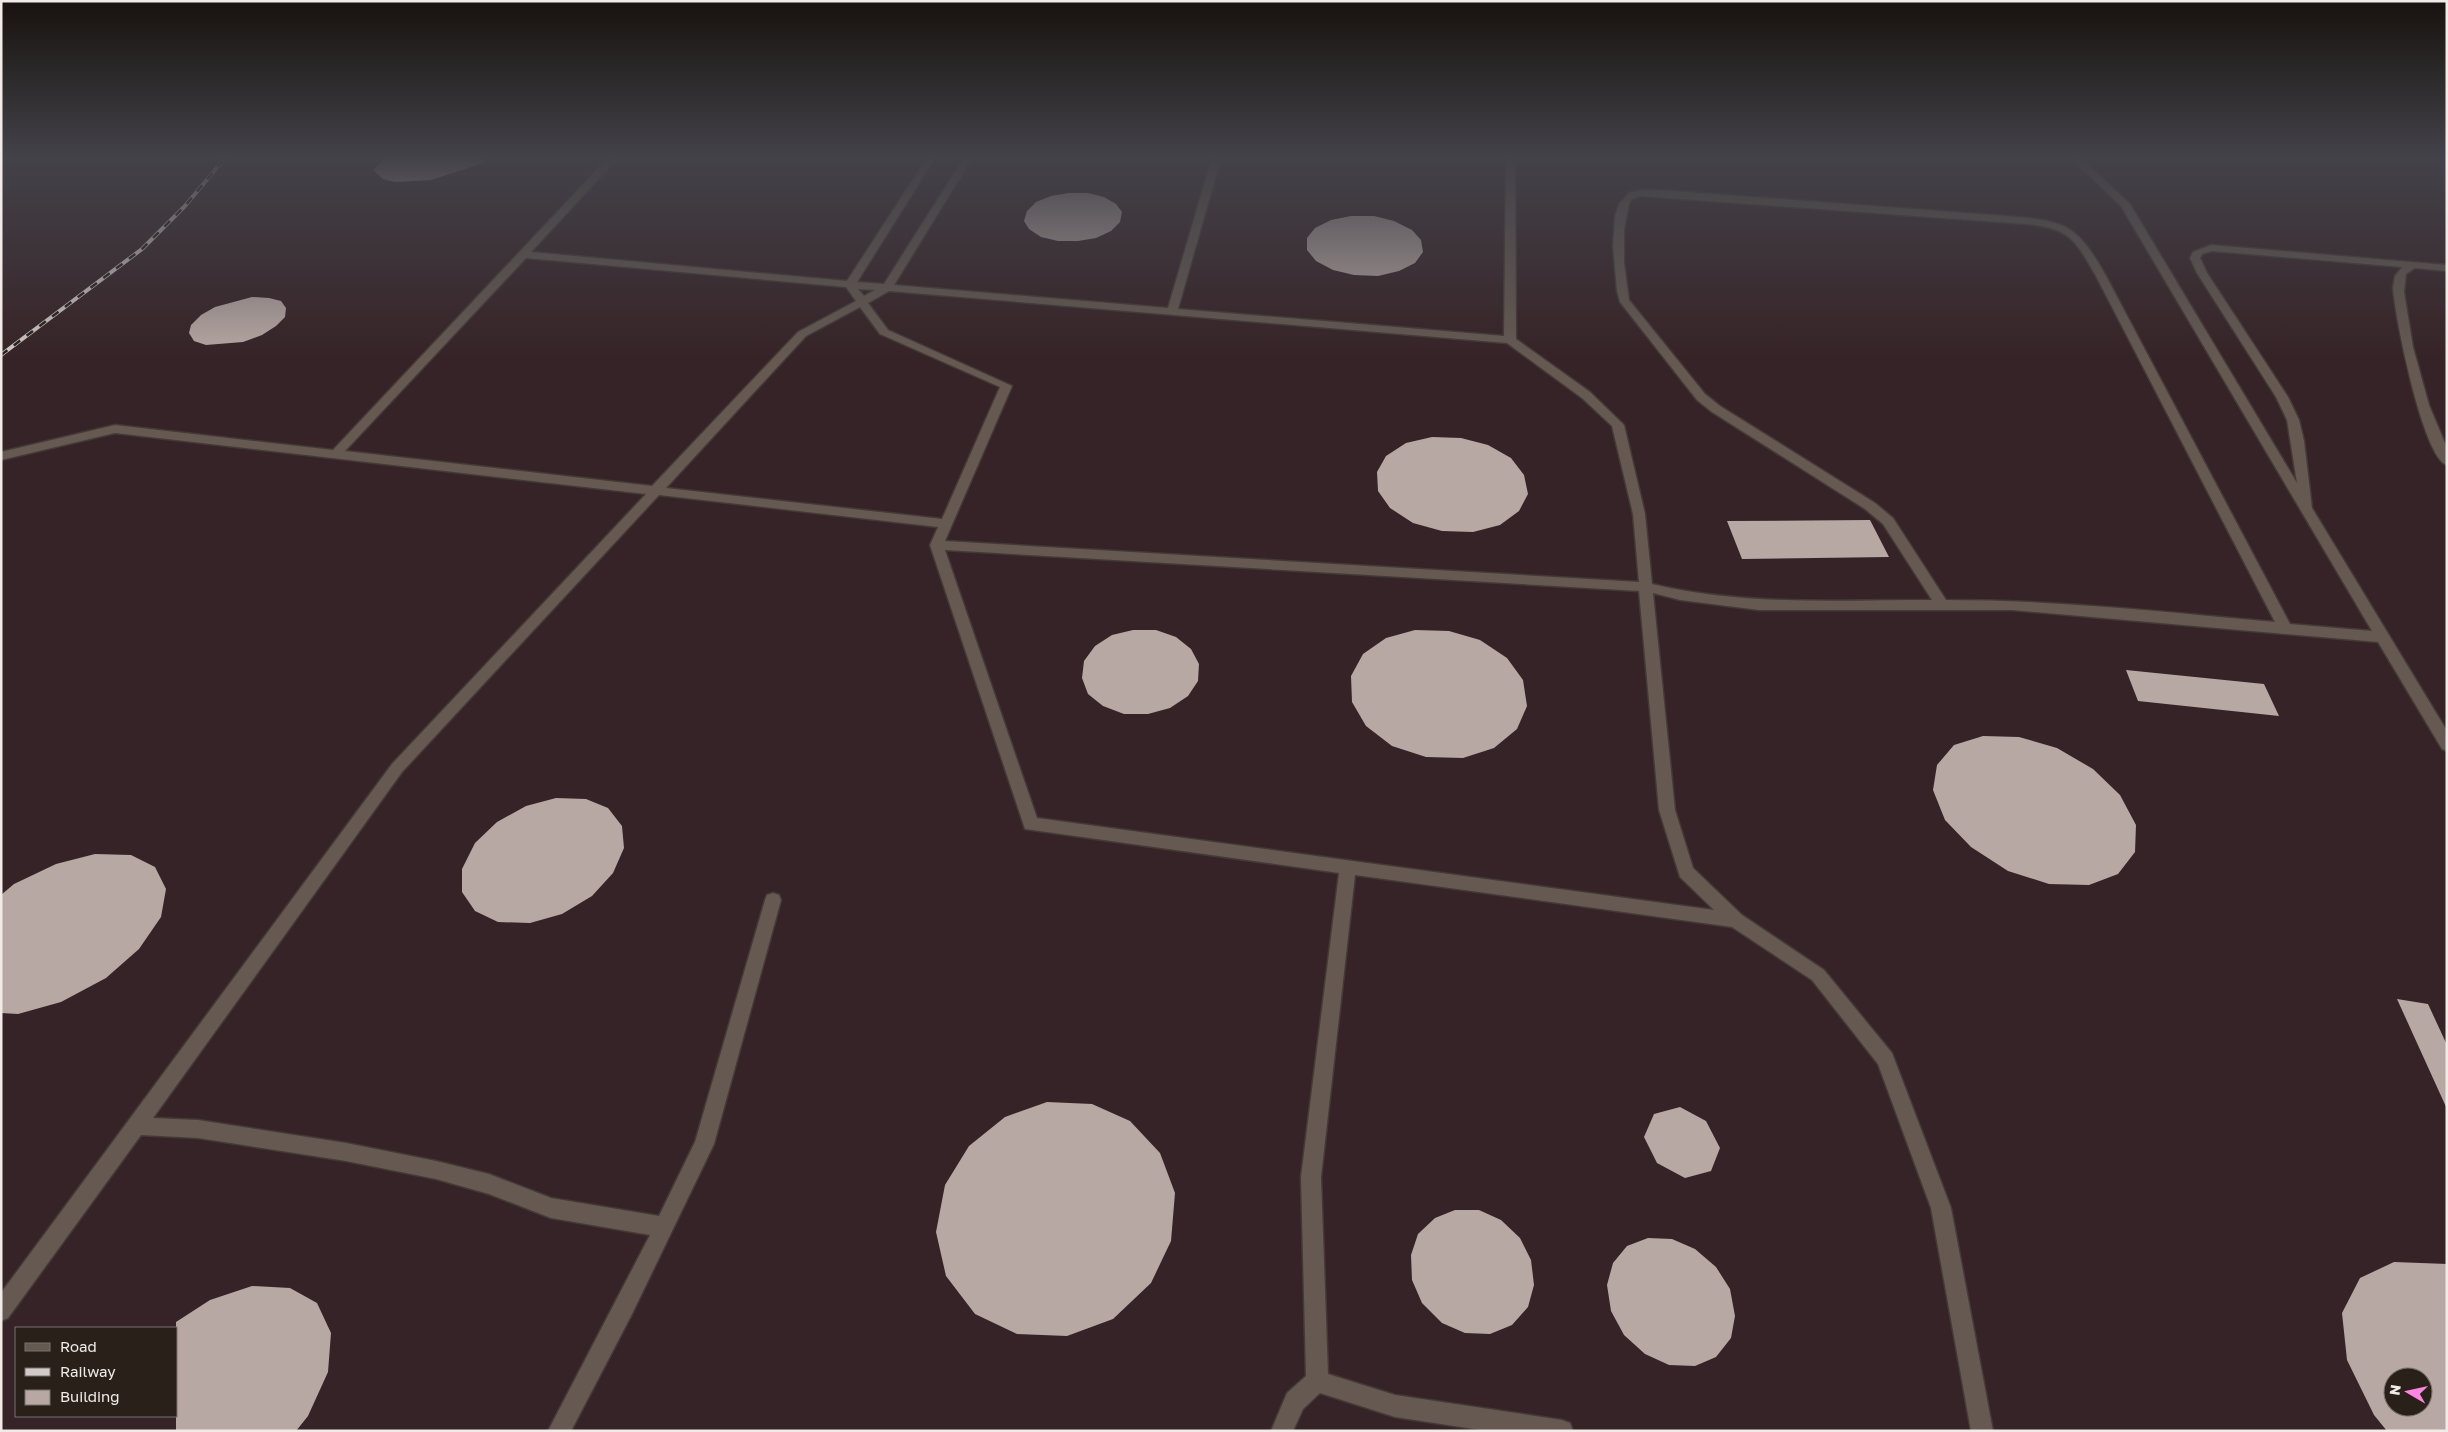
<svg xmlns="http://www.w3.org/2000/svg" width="2448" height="1432" font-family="'Golos Text',sans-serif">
<rect width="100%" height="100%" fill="#29201a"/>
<path fill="#362327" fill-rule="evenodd" d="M 1,158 L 2447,158 L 2447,1431 L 1,1431 ZM 16,1328 L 176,1328 L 176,1416 L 16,1416 ZM 2393,1377 L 2423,1377 L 2423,1407 L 2393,1407 Z"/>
<path fill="#b7a8a4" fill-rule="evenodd" d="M 385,158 L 485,158 L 486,162 L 431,180 L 395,182 L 383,179 L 373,170 Z
M 1069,193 L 1088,193 L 1104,197 L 1116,204 L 1122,212 L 1120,222 L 1111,231 L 1096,238 L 1078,241 L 1058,241 L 1041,237 L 1029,229 L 1024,221 L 1027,211 L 1036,202 L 1051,196 Z
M 1351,216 L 1374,216 L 1394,221 L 1412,230 L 1421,240 L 1423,252 L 1415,263 L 1399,271 L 1378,276 L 1354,275 L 1333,270 L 1316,261 L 1307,250 L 1307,238 L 1315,228 L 1331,220 Z
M 252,297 L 269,298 L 281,301 L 286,308 L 285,317 L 276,326 L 262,335 L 243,342 L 206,345 L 194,341 L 189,333 L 191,325 L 201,315 L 215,307 Z
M 1432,437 L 1461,438 L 1488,445 L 1511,458 L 1524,475 L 1528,494 L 1519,511 L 1500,525 L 1473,532 L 1442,531 L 1413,523 L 1390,508 L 1378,491 L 1377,472 L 1386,456 L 1406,443 Z
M 1870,520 L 1889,557 L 1742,559 L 1727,521 Z
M 1133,630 L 1156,630 L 1176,637 L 1191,649 L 1199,664 L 1198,681 L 1188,696 L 1170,708 L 1148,714 L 1124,714 L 1103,706 L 1088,694 L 1082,678 L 1084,661 L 1095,646 L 1112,635 Z
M 1415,630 L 1449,631 L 1480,640 L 1507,658 L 1523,680 L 1527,706 L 1517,729 L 1494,748 L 1463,758 L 1426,757 L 1392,746 L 1366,726 L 1352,702 L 1351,676 L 1363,654 L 1386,638 Z
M 2126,670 L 2264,684 L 2279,716 L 2138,701 Z
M 1983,736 L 2019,737 L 2057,748 L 2093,769 L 2120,795 L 2136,825 L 2135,852 L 2118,874 L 2089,885 L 2049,884 L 2008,871 L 1971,847 L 1945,820 L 1933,790 L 1937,765 L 1954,745 Z
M 556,798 L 586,799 L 608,808 L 622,826 L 624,848 L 613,873 L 592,896 L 562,914 L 530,923 L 498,922 L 475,911 L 462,892 L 462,869 L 475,843 L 497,822 L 526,806 Z
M 95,854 L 131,855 L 155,867 L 166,889 L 161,917 L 139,949 L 106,978 L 61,1002 L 18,1014 L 1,1013 L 1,895 L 14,884 L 56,864 Z
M 2397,999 L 2428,1004 L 2447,1045 L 2447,1109 Z
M 1047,1102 L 1092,1104 L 1130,1121 L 1160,1153 L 1175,1193 L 1171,1241 L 1151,1283 L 1113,1319 L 1067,1336 L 1017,1334 L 975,1314 L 946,1276 L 936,1232 L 945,1185 L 969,1146 L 1005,1117 Z
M 1680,1107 L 1706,1121 L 1720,1148 L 1711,1171 L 1685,1178 L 1657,1163 L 1644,1137 L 1654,1114 Z
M 1455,1210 L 1479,1210 L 1501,1220 L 1520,1238 L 1531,1260 L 1534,1285 L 1528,1307 L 1512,1325 L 1490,1334 L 1465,1333 L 1442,1323 L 1422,1303 L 1412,1280 L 1411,1255 L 1418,1234 L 1435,1218 Z
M 1648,1238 L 1672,1239 L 1695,1249 L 1716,1267 L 1730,1289 L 1735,1316 L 1731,1338 L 1716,1357 L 1695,1366 L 1669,1365 L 1645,1354 L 1624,1335 L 1611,1311 L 1607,1285 L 1613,1263 L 1627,1246 Z
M 2394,1262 L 2447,1264 L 2447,1431 L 2387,1431 L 2374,1415 L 2347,1360 L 2342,1313 L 2360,1278 ZM 2393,1377 L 2423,1377 L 2423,1407 L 2393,1407 Z
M 252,1286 L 290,1288 L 317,1303 L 331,1333 L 328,1372 L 308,1416 L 296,1431 L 176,1431 L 176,1322 L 210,1300 Z"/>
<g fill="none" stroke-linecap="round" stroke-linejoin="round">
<g stroke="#433a36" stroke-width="3">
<path id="minor" d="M 608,158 L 618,158 L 531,252 L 847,281 L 927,158 L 935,158 L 857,282 L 884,284 L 964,158 L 972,158 L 894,285 L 1168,308 L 1212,158 L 1221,158 L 1178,309 L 1504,336 L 1506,158 L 1515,158 L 1516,339 L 1590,392 L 1624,425 L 1645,514 L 1652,584 C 1744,606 1839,600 1932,600 L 1883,524 L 1865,509 L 1712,412 L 1697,400 L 1620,302 L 1617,291 L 1613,246 L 1615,216 L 1619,204 L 1629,193 L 1640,190 L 1660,190 L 2006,216 C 2066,221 2076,223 2106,276 L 2290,624 L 2372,631 L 2121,206 L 2071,158 L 2081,158 L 2130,204 L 2297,483 L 2287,420 L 2276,397 L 2197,273 L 2190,258 L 2193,252 L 2211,245 L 2447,265 L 2447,271 L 2415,268 L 2406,274 L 2404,292 L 2413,347 L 2429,405 L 2447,448 L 2447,465 C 2423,459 2394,313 2393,287 L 2395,276 L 2402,267 L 2212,251 L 2202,254 L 2200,258 L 2207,273 L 2288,397 L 2299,420 L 2304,441 L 2312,508 L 2447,731 L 2447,751 L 2442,749 L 2378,642 L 2012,610 L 1759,610 L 1680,600 L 1653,593 L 1675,810 L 1693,868 L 1742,915 L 1824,970 L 1892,1053 L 1951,1208 L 1993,1431 L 1971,1431 L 1931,1208 L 1878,1064 L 1812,980 L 1732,927 L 1355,875 L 1321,1177 L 1328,1374 L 1395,1395 L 1562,1420 L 1570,1423 L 1573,1431 L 1487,1431 L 1395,1417 L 1320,1393 L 1303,1409 L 1293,1431 L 1271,1431 L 1287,1393 L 1306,1376 L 1301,1177 L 1339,873 L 1025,829 L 930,545 L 938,527 L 659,495 L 402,772 L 153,1118 L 198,1120 L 346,1143 L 436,1161 L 489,1174 L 551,1198 L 659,1216 L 695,1142 L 765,900 L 767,895 L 773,893 L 779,895 L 781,900 L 714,1144 L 632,1314 L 571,1431 L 548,1431 L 650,1235 L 551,1218 L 489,1194 L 436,1179 L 346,1161 L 198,1138 L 141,1135 L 8,1318 L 1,1321 L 1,1293 L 392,764 L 646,494 L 115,433 L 1,460 L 1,452 L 115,425 L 333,450 ZM 1640,196 L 2026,224 C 2070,228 2075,240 2096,276 L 2275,622 C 2165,612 2056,600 1946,600 L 1893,518 L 1875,503 L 1720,406 L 1705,394 L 1629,300 L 1624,263 L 1624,230 L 1629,204 L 1632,199 ZM 526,258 L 846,287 L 856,301 L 798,332 L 652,486 L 345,451 ZM 858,289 L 875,290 L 864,296 ZM 889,291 L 1507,343 L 1582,398 L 1612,426 L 1633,514 L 1639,582 L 945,541 L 1012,386 L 888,330 L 868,303 ZM 860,307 L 880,334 L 1000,387 L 942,519 L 666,488 L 806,336 ZM 945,550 L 1639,591 L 1659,810 L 1680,877 L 1714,910 L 1037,818 Z"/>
</g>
<use href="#minor" fill="#655952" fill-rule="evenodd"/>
<g stroke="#d1cac6" stroke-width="4">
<path id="rail" d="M 1,160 L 6,158
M 1,355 L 142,249 L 185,206 L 225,158"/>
</g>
<use href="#rail" stroke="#29201a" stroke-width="2.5" stroke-dasharray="8" stroke-linecap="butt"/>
</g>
<linearGradient id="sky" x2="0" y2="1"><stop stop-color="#17120e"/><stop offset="0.44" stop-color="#434249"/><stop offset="1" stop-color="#434249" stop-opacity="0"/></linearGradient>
<rect width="2448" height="358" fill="url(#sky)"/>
<rect width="2448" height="1432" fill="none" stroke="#f1eae6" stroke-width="5"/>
<rect x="15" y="1327" width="162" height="90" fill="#29201a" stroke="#79716c"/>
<rect x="25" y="1343" width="25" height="8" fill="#655952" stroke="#79716c"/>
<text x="60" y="1352" font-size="15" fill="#f1eae6">Road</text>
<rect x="25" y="1368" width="25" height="8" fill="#d1cac6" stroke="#79716c"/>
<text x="60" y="1377" font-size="15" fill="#f1eae6">Railway</text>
<rect x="25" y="1390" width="25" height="15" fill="#b7a8a4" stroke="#79716c"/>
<text x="60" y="1402" font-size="15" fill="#f1eae6">Building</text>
<g transform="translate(2408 1392) rotate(279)"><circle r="24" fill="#29201a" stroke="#79716c"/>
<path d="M0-4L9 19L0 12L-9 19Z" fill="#fe86e1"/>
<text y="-8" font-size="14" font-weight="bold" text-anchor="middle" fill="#f1eae6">N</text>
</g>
</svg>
